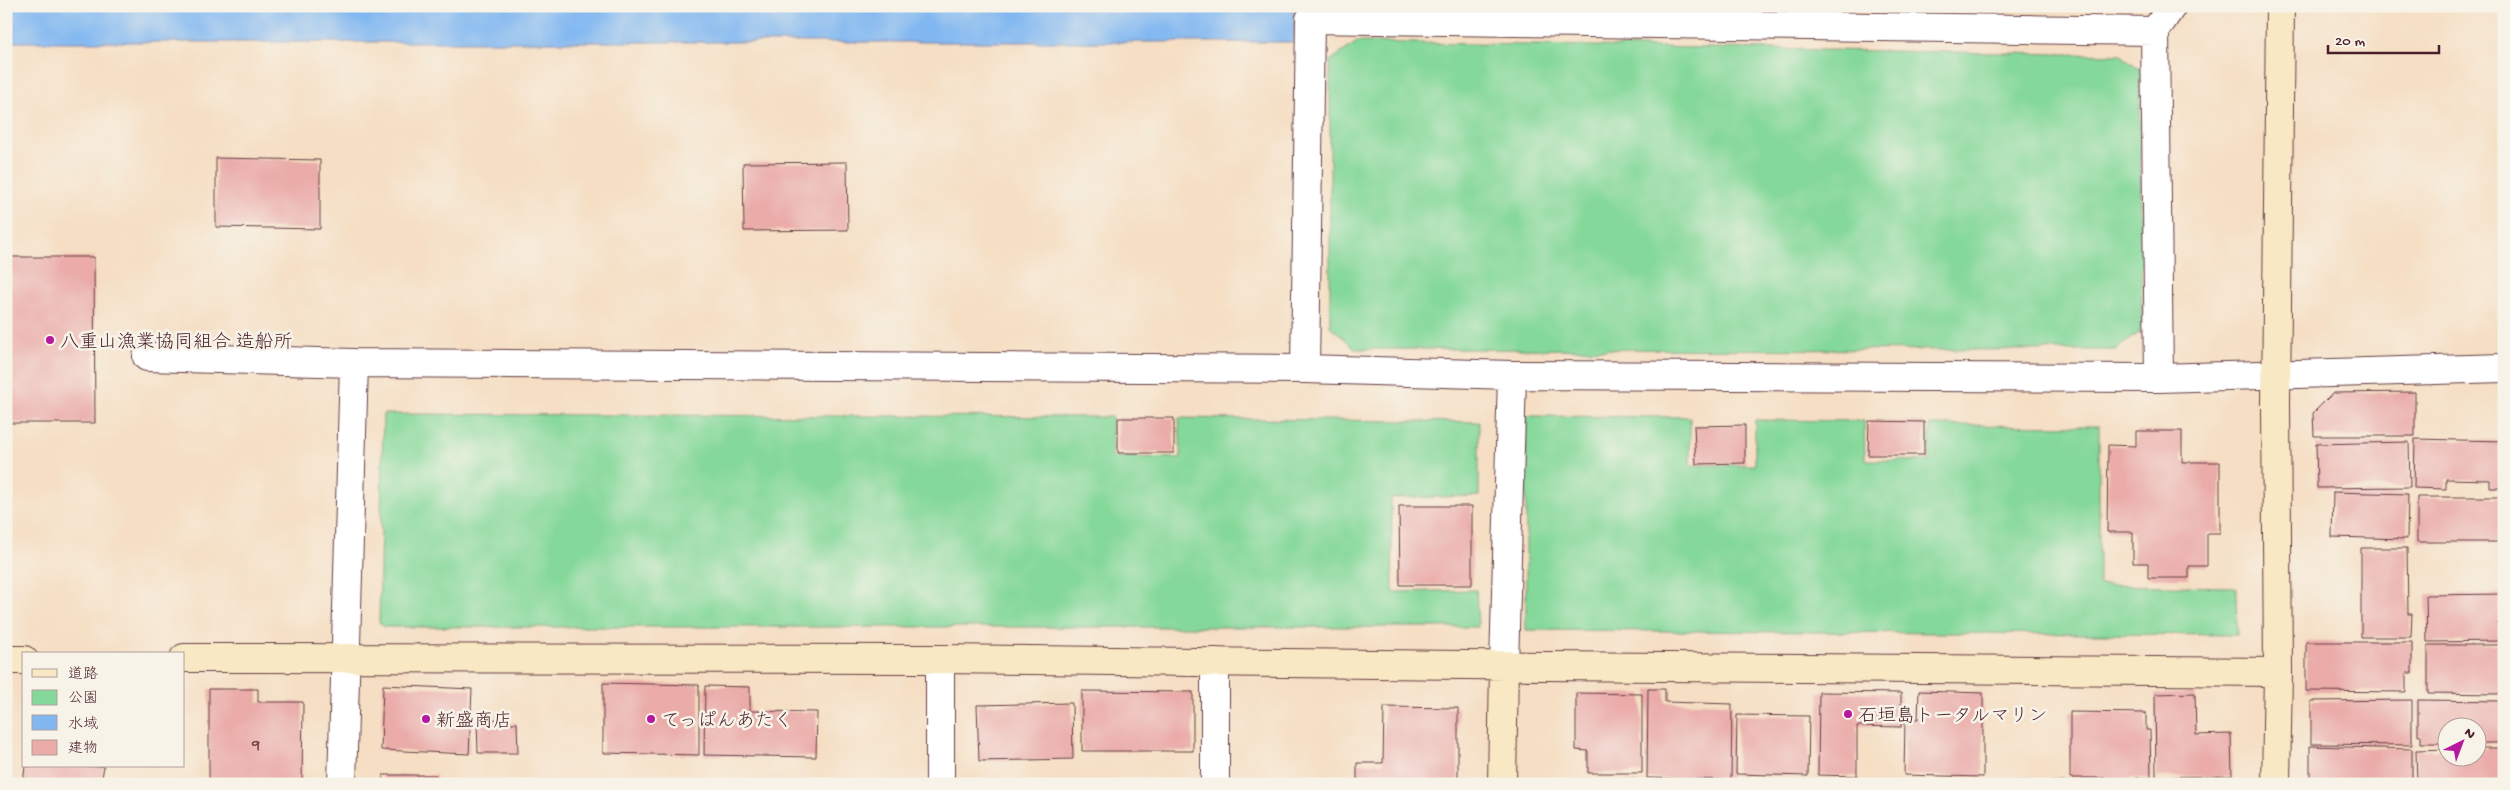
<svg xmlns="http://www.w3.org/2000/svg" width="2510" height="790" font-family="'Gochi Hand','Klee One',sans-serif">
<rect width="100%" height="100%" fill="#f7f3e8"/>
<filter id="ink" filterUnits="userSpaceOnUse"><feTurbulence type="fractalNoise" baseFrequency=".02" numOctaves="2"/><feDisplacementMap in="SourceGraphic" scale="10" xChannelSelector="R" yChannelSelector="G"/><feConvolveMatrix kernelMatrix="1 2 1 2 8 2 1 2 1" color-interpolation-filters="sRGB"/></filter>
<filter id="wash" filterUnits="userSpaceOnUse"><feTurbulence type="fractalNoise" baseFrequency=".0096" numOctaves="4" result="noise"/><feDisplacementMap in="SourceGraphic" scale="20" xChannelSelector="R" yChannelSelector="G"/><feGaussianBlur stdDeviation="1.12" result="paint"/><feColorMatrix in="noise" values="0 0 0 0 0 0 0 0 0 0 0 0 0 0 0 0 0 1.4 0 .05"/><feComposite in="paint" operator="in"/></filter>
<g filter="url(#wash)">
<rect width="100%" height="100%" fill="#f5dec3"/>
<path fill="#84d89a" stroke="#677c62" d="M 1357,42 L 2121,55 L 2140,69 L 2142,330 L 2115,350 L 1356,349 L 1330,326 L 1330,61 Z
M 383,414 L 1112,417 L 1112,457 L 1181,458 L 1179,418 L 1479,422 L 1479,496 L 1391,498 L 1393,592 L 1476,590 L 1478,627 L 384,627 L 379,622 Z
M 1526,416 L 1690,417 L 1690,465 L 1755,465 L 1755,420 L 1864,421 L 1865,460 L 1929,461 L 1930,425 L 2099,426 L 2099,585 L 2236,587 L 2237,635 L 1526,630 Z"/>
<path fill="#82b8f1" stroke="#666c8e" d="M 6,6 L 1294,6 L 1294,42 L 6,42 Z"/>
<g id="blocks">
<path fill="#eaaba9" d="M 216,158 L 320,160 L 320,229 L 216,227 Z
M 847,162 L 848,230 L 744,231 L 743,163 Z
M 6,257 L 94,257 L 95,423 L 6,423 Z
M 2415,392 L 2415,436 L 2314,436 L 2313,413 L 2333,393 Z
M 1118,418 L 1174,418 L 1174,453 L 1118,453 Z
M 1869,421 L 1924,422 L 1924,455 L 1868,455 Z
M 1745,425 L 1745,463 L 1696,464 L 1694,426 Z
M 2136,431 L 2182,431 L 2182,462 L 2220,462 L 2220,533 L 2207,533 L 2207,566 L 2189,566 L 2189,578 L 2148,578 L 2148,563 L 2133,563 L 2133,532 L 2107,532 L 2108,445 L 2136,446 Z
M 2415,439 L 2504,441 L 2504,488 L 2490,488 L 2490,480 L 2446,479 L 2446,489 L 2414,488 Z
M 2409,442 L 2410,487 L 2317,488 L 2316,444 Z
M 2333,492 L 2408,494 L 2407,539 L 2332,537 Z
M 2417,497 L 2503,497 L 2503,542 L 2417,542 Z
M 1399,506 L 1472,506 L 1472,585 L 1400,585 Z
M 2361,548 L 2407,548 L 2408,614 L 2412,614 L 2411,637 L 2361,637 Z
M 2504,594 L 2504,623 L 2498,623 L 2499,641 L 2427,642 L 2426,595 Z
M 2306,642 L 2412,642 L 2412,673 L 2406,673 L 2406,692 L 2306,691 Z
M 2428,645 L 2500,645 L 2500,694 L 2428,693 Z
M 603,683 L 699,685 L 699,755 L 603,753 Z
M 383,685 L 472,689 L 469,754 L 381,750 Z
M 705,686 L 750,687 L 750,711 L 817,712 L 816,757 L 704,755 Z
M 209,689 L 258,689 L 258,702 L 303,702 L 302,784 L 209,784 Z
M 1648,689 L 1665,689 L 1665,702 L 1732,704 L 1731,780 L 1647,778 Z
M 1082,691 L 1193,692 L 1193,751 L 1082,751 Z
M 1919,691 L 1983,693 L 1983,777 L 1904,775 L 1905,719 L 1918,719 Z
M 1819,692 L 1901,693 L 1901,727 L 1857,726 L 1857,776 L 1818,775 Z
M 1576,693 L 1642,694 L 1642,773 L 1588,773 L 1588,751 L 1576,750 Z
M 2195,693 L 2196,735 L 2231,734 L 2232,776 L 2156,777 L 2155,694 Z
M 2412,700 L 2412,745 L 2311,744 L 2311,701 Z
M 2418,700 L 2504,701 L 2504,743 L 2478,743 L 2478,728 L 2448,728 L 2448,743 L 2421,743 L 2421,735 L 2418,736 Z
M 1072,703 L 1073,759 L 979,761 L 977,705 Z
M 1384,707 L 1458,708 L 1458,784 L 1357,784 L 1357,763 L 1383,763 Z
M 2070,712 L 2146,713 L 2146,730 L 2150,730 L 2151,778 L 2070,778 Z
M 1737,715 L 1809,716 L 1808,776 L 1736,774 Z
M 499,719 L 500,723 L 517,723 L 518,753 L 478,753 L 477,720 Z
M 2310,746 L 2412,749 L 2412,784 L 2310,784 Z
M 2478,748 L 2504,748 L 2504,784 L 2417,784 L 2416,750 L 2448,749 L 2448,758 L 2478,758 Z
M 25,766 L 104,766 L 101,784 L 23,784 Z
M 383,775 L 436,775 L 436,784 L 383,784 Z
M 1563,781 L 1637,782 L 1637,784 L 1563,784 Z
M 2011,781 L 2070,782 L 2070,784 L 2011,784 Z"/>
</g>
</g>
<g filter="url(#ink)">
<use href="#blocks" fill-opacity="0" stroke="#643c42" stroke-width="1"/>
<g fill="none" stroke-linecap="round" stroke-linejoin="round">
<g stroke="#643c42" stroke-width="30">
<path id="street" d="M 147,357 L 354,363 L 1305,369 L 1512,375 L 2159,378 L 2504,368
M 1305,369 L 1310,19 L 2155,31
M 2159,378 L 2155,31 L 2172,6
M 1504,666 L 1512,375
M 342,784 L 354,363
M 940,784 L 940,659
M 1215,784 L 1215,662"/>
</g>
<g stroke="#643c42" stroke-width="30">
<path id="secondary" d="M 184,658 L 940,659 L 1546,666 L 2278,672
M 6,660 L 24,660
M 1502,784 L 1504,666
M 2276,784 L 2278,672 L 2276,404 L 2280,6"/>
</g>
<use href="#street" stroke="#fff" stroke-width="28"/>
<use href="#secondary" stroke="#f8e8c3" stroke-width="28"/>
</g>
</g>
<g fill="#b5179e" stroke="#f7f3e8" stroke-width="2">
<circle cx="50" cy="340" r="5"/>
<circle cx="1848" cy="714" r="5"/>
<circle cx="426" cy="719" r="5"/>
<circle cx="651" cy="719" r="5"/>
</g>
<g text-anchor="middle" stroke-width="5" stroke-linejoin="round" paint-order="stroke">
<g font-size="16" fill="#72424a">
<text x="256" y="749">9</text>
</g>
<g font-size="19" fill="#4a1f2b" stroke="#f7f3e8" text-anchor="start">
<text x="60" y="347">八重山漁業協同組合 造船所</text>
<text x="1858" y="721">石垣島トータルマリン</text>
<text x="436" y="726">新盛商店</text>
<text x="661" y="726">てっぱんあたく</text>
</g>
</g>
<rect width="2510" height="790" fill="none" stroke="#f7f3e8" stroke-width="25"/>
<rect x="22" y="652" width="162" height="115" fill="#f7f3e8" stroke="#b29e9c"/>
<rect x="32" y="669" width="25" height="8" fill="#f8e8c3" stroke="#b29e9c"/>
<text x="68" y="678" font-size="15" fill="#4a1f2b">道路</text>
<rect x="32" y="690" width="25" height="15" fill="#84d89a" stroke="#b29e9c"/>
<text x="68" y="702" font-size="15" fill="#4a1f2b">公園</text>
<rect x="32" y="715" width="25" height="15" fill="#82b8f1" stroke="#b29e9c"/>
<text x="68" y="728" font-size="15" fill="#4a1f2b">水域</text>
<rect x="32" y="740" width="25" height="15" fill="#eaaba9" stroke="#b29e9c"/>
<text x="68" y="752" font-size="15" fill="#4a1f2b">建物</text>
<g transform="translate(2462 742) rotate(42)"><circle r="24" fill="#f7f3e8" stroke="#b29e9c"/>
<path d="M0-4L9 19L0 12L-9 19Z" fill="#b5179e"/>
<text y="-8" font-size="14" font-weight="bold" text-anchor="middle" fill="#4a1f2b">N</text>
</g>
<path d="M2328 45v8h111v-8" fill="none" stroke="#4a1f2b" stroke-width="2.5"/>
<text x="2335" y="45" font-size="15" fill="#4a1f2b" stroke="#f7f3e8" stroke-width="4" paint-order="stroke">20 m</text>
</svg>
